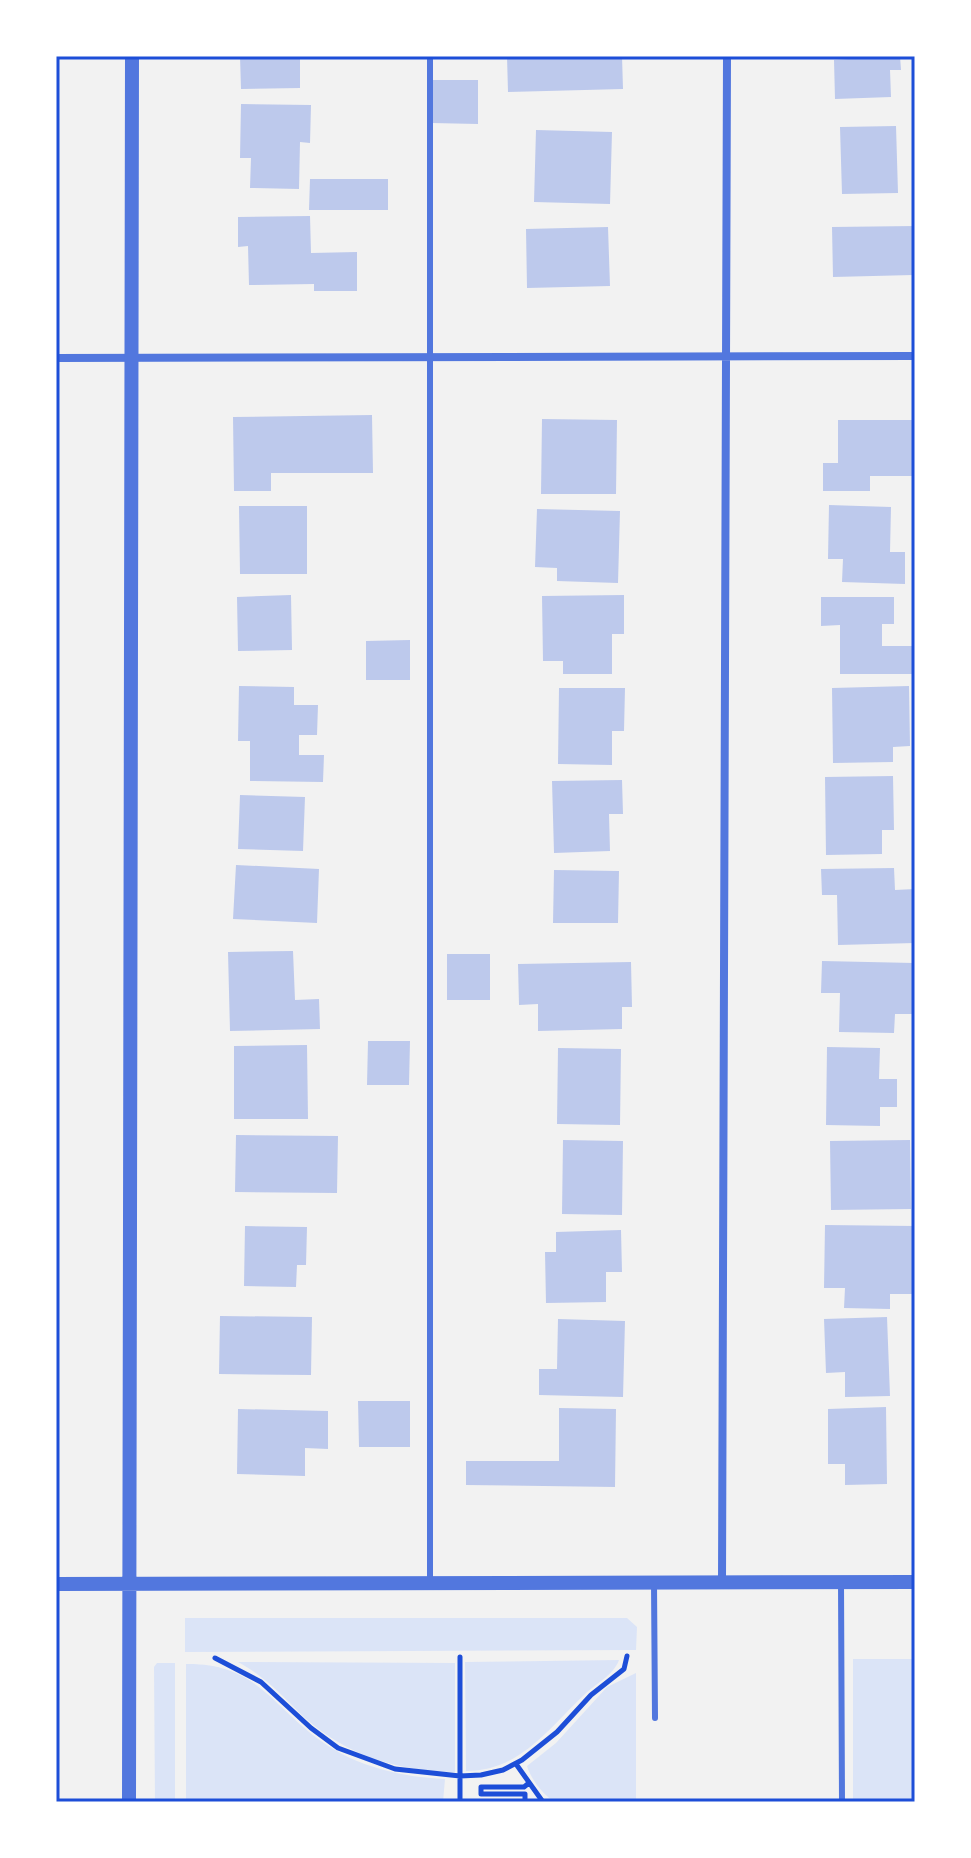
<svg xmlns="http://www.w3.org/2000/svg" width="971" height="1858" font-family="'Golos Text',sans-serif">
<rect width="100%" height="100%" fill="#f2f2f2"/>
<path fill="#dbe4f7" d="M 185,1618 L 627,1618 L 637,1627 L 636,1650 L 185,1652 Z
M 853,1659 L 915,1659 L 915,1802 L 853,1802 Z
M 619,1660 C 614,1675 595,1684 584,1695 C 548,1729 520,1771 466,1771 L 465,1662 Z
M 238,1662 L 455,1663 L 455,1772 C 398,1771 348,1756 305,1718 C 283,1697 266,1677 238,1662 Z
M 157,1663 L 175,1663 L 175,1802 L 155,1802 L 154,1667 Z
M 186,1664 C 256,1663 271,1705 321,1741 C 357,1767 402,1777 445,1779 L 443,1802 L 186,1802 Z
M 636,1673 L 636,1801 L 555,1802 C 543,1795 531,1779 527,1766 L 556,1743 L 607,1687 Z"/>
<path fill="#bdc9ec" d="M 240,56 L 300,56 L 300,88 L 241,89 Z
M 507,56 L 622,56 L 623,89 L 508,92 Z
M 848,56 L 900,56 L 901,70 L 890,70 L 891,97 L 835,99 L 834,60 L 848,59 Z
M 432,80 L 478,80 L 478,124 L 432,123 Z
M 241,104 L 311,105 L 310,143 L 300,142 L 299,189 L 250,188 L 251,158 L 240,158 Z
M 896,126 L 898,193 L 842,194 L 840,127 Z
M 536,130 L 612,132 L 610,204 L 534,202 Z
M 310,179 L 388,179 L 388,210 L 309,210 Z
M 310,216 L 311,253 L 357,252 L 357,291 L 314,291 L 314,284 L 249,285 L 248,246 L 238,247 L 238,217 Z
M 915,226 L 913,275 L 833,277 L 832,227 Z
M 608,227 L 610,286 L 527,288 L 526,229 Z
M 372,415 L 373,473 L 271,473 L 271,491 L 234,491 L 233,417 Z
M 542,419 L 617,420 L 616,494 L 541,494 Z
M 838,420 L 915,420 L 915,476 L 870,476 L 870,491 L 823,491 L 823,463 L 838,463 Z
M 829,505 L 891,507 L 890,552 L 905,552 L 905,584 L 842,582 L 843,559 L 828,559 Z
M 239,506 L 307,506 L 307,574 L 240,574 Z
M 537,509 L 620,511 L 618,583 L 557,581 L 557,568 L 535,567 Z
M 291,595 L 292,650 L 238,651 L 237,597 Z
M 624,595 L 624,634 L 612,634 L 612,674 L 563,674 L 563,661 L 543,661 L 542,596 Z
M 821,597 L 894,597 L 894,624 L 882,624 L 882,646 L 915,646 L 915,674 L 840,674 L 840,625 L 821,626 Z
M 410,640 L 410,680 L 366,680 L 366,641 Z
M 239,686 L 294,687 L 294,705 L 318,705 L 317,735 L 299,735 L 299,755 L 324,755 L 323,782 L 250,781 L 250,741 L 238,741 Z
M 909,686 L 910,746 L 893,747 L 893,762 L 833,763 L 832,688 Z
M 559,688 L 625,688 L 624,731 L 612,731 L 612,765 L 558,764 Z
M 893,776 L 894,830 L 882,830 L 882,854 L 826,855 L 825,777 Z
M 622,780 L 623,814 L 609,814 L 610,851 L 554,853 L 552,781 Z
M 240,795 L 305,797 L 303,851 L 238,849 Z
M 236,865 L 319,869 L 317,923 L 233,919 Z
M 894,868 L 895,890 L 915,889 L 915,943 L 838,945 L 837,895 L 822,895 L 821,869 Z
M 554,870 L 619,871 L 618,923 L 553,923 Z
M 293,951 L 295,1000 L 319,999 L 320,1029 L 230,1031 L 228,952 Z
M 447,954 L 490,954 L 490,1000 L 447,1000 Z
M 822,961 L 914,963 L 914,1014 L 895,1014 L 894,1033 L 839,1032 L 840,993 L 821,993 Z
M 631,962 L 632,1007 L 622,1007 L 622,1029 L 538,1031 L 538,1004 L 519,1005 L 518,964 Z
M 368,1041 L 410,1041 L 409,1085 L 367,1085 Z
M 307,1045 L 308,1119 L 234,1119 L 234,1046 Z
M 827,1047 L 880,1048 L 879,1079 L 897,1079 L 897,1107 L 880,1107 L 880,1126 L 826,1125 Z
M 558,1048 L 621,1049 L 620,1125 L 557,1124 Z
M 236,1135 L 338,1136 L 337,1193 L 235,1192 Z
M 563,1140 L 623,1141 L 622,1215 L 562,1214 Z
M 910,1140 L 911,1209 L 831,1210 L 830,1141 Z
M 825,1225 L 915,1226 L 915,1294 L 890,1294 L 890,1309 L 844,1308 L 845,1288 L 824,1288 Z
M 245,1226 L 307,1227 L 306,1265 L 297,1265 L 296,1287 L 244,1286 Z
M 621,1230 L 622,1272 L 606,1272 L 606,1302 L 546,1303 L 545,1252 L 556,1252 L 556,1232 Z
M 220,1316 L 312,1317 L 311,1375 L 219,1374 Z
M 887,1317 L 890,1396 L 845,1397 L 845,1372 L 826,1373 L 824,1319 Z
M 558,1319 L 625,1321 L 623,1397 L 539,1395 L 539,1369 L 557,1369 Z
M 358,1401 L 410,1401 L 410,1447 L 359,1447 Z
M 886,1407 L 887,1484 L 845,1485 L 845,1464 L 828,1464 L 828,1409 Z
M 559,1408 L 616,1409 L 615,1487 L 466,1485 L 466,1461 L 559,1461 Z
M 238,1409 L 328,1411 L 328,1449 L 305,1448 L 305,1476 L 237,1474 Z"/>
<g fill="none" stroke-linecap="round" stroke-linejoin="round">
<path stroke="#1d4ed8" stroke-width="5" d="M 460,1657 L 460,1802
M 215,1658 L 261,1682 L 311,1728 L 338,1748 L 395,1769 L 460,1776 L 481,1775 L 503,1770 L 522,1760 L 557,1732 L 591,1695 L 624,1669 L 627,1656
M 516,1764 L 543,1802
M 525,1802 L 525,1794 L 481,1794 L 481,1787 L 524,1787 L 529,1783"/>
<path stroke="#5277de" stroke-width="6" d="M 841,1582 L 842,1802
M 430,1583 L 430,56
M 654,1583 L 655,1718"/>
<path stroke="#5277de" stroke-width="8" d="M 56,358 L 915,356
M 722,1583 L 727,56"/>
<path stroke="#5277de" stroke-width="14" d="M 56,1584 L 915,1582
M 129,1802 L 132,56"/>
</g>
<rect width="971" height="1858" fill="none" stroke="#ffffff" stroke-width="116"/>
<rect x="58" y="58" width="855" height="1742" fill="none" stroke="#1d4ed8" stroke-width="3"/>
</svg>
